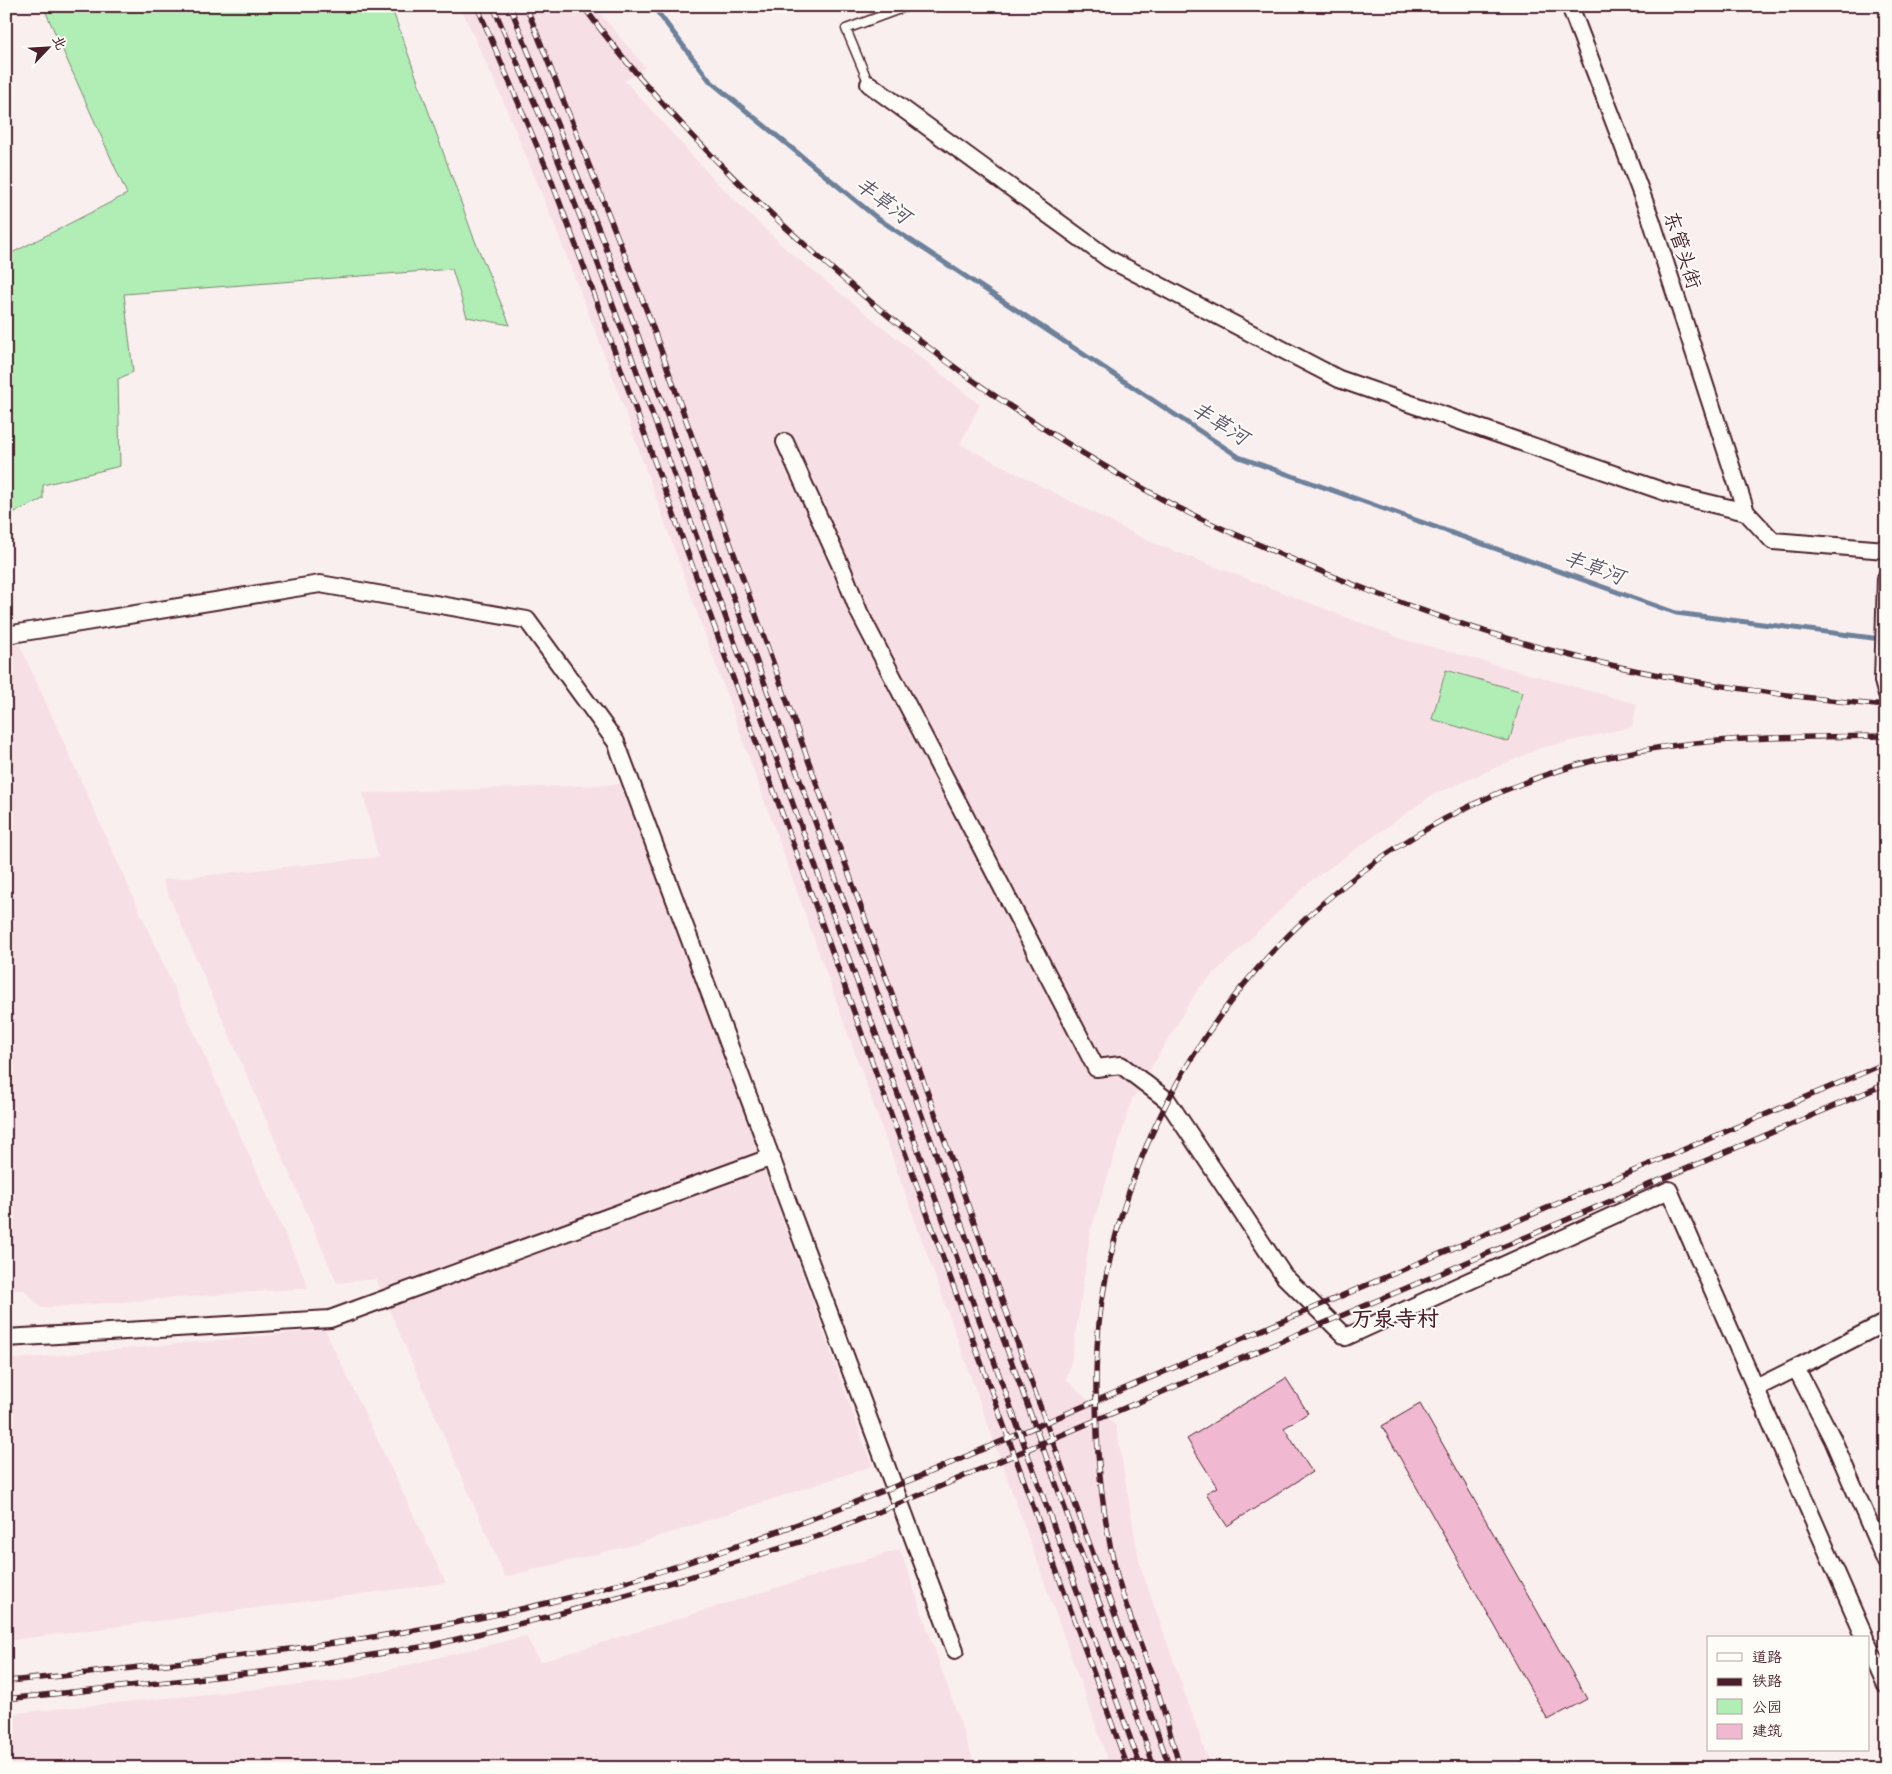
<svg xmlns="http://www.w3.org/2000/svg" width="1892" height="1774" font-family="Caveat,'LXGW WenKai TC',sans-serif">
<rect width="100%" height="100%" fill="#faefef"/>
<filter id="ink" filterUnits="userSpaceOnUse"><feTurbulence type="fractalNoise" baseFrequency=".02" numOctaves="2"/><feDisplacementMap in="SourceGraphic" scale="10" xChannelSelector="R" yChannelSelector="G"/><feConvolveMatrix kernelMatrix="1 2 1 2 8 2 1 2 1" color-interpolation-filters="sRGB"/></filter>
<g filter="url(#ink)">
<path fill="#f7dfe6" d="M 460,6 L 594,6 L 645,67 L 625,81 L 715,181 L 787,250 L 980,405 L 960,444 L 1146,540 L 1403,639 L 1637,704 L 1632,727 L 1541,748 L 1431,796 L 1311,881 L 1198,989 L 1132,1100 L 1091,1230 L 1072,1359 L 1066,1379 L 1116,1426 L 1140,1565 L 1211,1768 L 1111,1768 L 608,364 L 554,224 L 500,93 Z
M 6,614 L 309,1288 L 41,1308 L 24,1290 L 6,1290 Z
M 625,784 L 872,1466 L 637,1544 L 505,1577 L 376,1279 L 337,1283 L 162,880 L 378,857 L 363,793 Z
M 325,1330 L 446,1583 L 6,1641 L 6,1360 Z
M 900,1549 L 976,1768 L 6,1768 L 6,1714 L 347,1680 L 526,1636 L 540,1662 Z"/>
<path fill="#b0eeb6" stroke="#7d8670" d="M 43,6 L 391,6 L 473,236 L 510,325 L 467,317 L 452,269 L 124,294 L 133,372 L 118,379 L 120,466 L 43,485 L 43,499 L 6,516 L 6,256 L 127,194 Z
M 1446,670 L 1523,692 L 1509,742 L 1432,719 Z"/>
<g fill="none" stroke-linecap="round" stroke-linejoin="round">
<path stroke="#6d819b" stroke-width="5" d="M 653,6 L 710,81 L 877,218 L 1239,457 L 1676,613 L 1881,639"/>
</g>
<path fill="#f0b9d1" stroke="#4a1f2b" d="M 1286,1378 L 1308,1413 L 1284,1428 L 1312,1472 L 1227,1526 L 1206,1493 L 1217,1487 L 1187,1439 Z
M 1420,1404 L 1587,1699 L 1548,1720 L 1382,1426 Z"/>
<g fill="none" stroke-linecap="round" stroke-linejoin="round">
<g stroke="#4a1f2b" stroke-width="11">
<path id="service" d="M 869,84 L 846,29 L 908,6"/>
</g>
<g stroke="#4a1f2b" stroke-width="20">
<path id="minor" d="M 1570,6 L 1651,219 L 1746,512
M 869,84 L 1109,259 L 1339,379 L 1671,494 L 1746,512 L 1773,541 L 1886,550
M 785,442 L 843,571 L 859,612 L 1096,1068 L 1121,1065 L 1167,1100 L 1284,1276 L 1346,1337 L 1669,1190 L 1865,1638
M 1886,578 L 1883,681 L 1886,692
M 6,635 L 320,584 L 527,620 L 616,742 L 955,1650
M 1886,1322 L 1796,1368 L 1833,1440 L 1886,1562
M 6,1338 L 330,1319 L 772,1157
M 1756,1388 L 1796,1368
M 1868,1645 L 1886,1685"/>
</g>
<use href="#service" stroke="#fdfcf7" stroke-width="8"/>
<use href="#minor" stroke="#fdfcf7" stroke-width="16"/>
<g stroke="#4a1f2b" stroke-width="5.5">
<path id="rail" d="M 477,6 L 549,174 L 584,267 L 1128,1768
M 493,6 L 547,132 L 593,250 L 1141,1768
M 510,6 L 604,242 L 1107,1624 L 1154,1768
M 526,6 L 648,314 L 1170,1768
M 583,6 C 650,97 730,178 813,252 C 920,348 1036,430 1162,499 C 1197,519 1236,534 1273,551 C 1367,592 1462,628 1561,653 C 1668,681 1776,695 1886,706
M 6,1681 C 60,1677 113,1670 166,1664 C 294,1650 422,1633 547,1603 C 674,1572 797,1526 918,1477 L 1886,1063
M 6,1699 L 280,1670 L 433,1645 L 551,1616 L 686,1578 L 822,1535 L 927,1492 L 1886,1084
M 1180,1768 C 1172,1740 1165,1713 1156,1686 C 1143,1649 1127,1613 1117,1576 C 1107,1536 1101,1494 1098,1453 C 1095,1397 1094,1338 1105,1283 C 1153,1029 1343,826 1592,761 C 1688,736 1788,737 1886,736"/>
</g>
<use href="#rail" stroke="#fdfcf7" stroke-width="4" stroke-dasharray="11" stroke-linecap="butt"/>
</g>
</g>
<g text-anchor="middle" stroke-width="4" stroke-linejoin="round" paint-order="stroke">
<g font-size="20" fill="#4a1f2b" stroke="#fdfcf7">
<text transform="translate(1683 250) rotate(72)" y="7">东管头街</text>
</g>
<g font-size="21" font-style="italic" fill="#5f586c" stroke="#fdfcf7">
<text transform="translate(883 200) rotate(37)" y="7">丰草河</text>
<text transform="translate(1220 423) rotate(32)" y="7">丰草河</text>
<text transform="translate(1594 567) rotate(20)" y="7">丰草河</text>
</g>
<g font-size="22" font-weight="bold" fill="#4a1f2b" stroke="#fdfcf7">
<text x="1395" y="1326">万泉寺村</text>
</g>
</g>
<rect width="1892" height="1774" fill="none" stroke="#fdfcf7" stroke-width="25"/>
<rect x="12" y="12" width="1867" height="1749" fill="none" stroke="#4a1f2b" stroke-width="2" filter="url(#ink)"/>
<rect x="1707" y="1636" width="162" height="115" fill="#fdfcf7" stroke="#b5a4a5"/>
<rect x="1717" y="1653" width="25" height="8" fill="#fdfcf7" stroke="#b5a4a5"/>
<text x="1752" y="1662" font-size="15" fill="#4a1f2b">道路</text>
<rect x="1717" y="1678" width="25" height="8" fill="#4a1f2b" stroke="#b5a4a5"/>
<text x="1752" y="1686" font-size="15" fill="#4a1f2b">铁路</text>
<rect x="1717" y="1699" width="25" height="15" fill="#b0eeb6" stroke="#b5a4a5"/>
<text x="1752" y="1712" font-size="15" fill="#4a1f2b">公园</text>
<rect x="1717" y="1724" width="25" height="15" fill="#f0b9d1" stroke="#b5a4a5"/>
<text x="1752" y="1736" font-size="15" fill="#4a1f2b">建筑</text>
<g transform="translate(48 48) rotate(65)" stroke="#fdfcf7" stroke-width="4" paint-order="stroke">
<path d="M0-4L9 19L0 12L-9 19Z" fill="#4a1f2b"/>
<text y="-8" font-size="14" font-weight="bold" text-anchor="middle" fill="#4a1f2b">北</text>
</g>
</svg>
